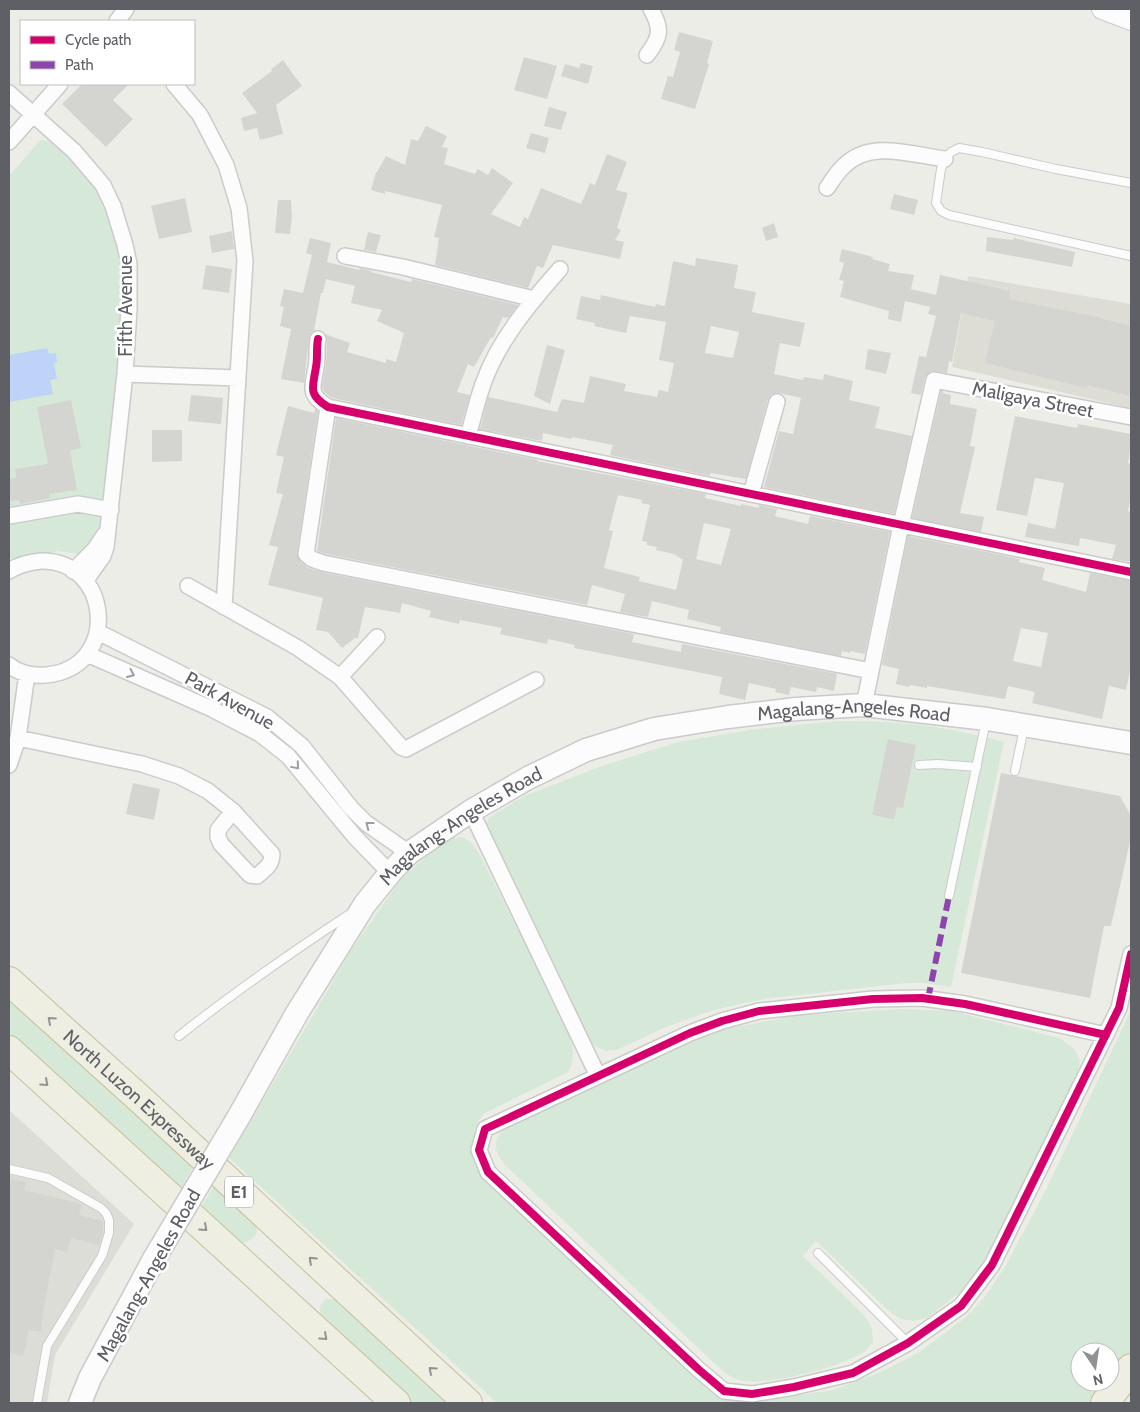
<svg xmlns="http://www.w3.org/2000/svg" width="1140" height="1412" font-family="Cabin,sans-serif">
<rect width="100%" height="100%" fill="#edede8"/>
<path fill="#ddddd8" d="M 9,1110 L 134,1224 L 55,1355 L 47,1403 L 9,1403 Z"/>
<path fill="#ddddd6" d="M 968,276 L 1131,304 L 1131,408 L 952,367 Z"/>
<path fill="#d6e9d8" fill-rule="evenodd" d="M 40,140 L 54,141 L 83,168 L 104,198 L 126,277 L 103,531 L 85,555 L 57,551 L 21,563 L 9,557 L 9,176 Z
M 838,721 C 854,721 872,721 888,722 C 927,724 966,732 1004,742 L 951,987 L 923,983 L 906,983 L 764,999 L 714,1010 L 666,1027 L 617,1050 L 606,1051 L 593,1045 L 584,1036 L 490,833 L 487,825 L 488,818 L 524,796 L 602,766 L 678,742 L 756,729 Z
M 463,837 L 472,843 L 480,855 L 563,1019 C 570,1037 579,1054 568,1072 L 485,1113 C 464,1135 477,1156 489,1179 L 692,1373 L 712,1390 L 740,1401 L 760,1401 L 833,1390 L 881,1372 L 921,1351 L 966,1317 L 983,1299 L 1005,1267 L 1047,1188 L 1131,1010 L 1131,1354 L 1123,1367 L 1092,1403 L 497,1403 L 229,1158 L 350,952 L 398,883 L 427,855 L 452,838 ZM 1080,1352 L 1110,1352 L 1110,1382 L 1080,1382 Z
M 9,994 L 195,1163 L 180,1191 L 9,1037 Z
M 902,1009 L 952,1011 L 1060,1038 L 1075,1050 L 1080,1061 L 1077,1076 L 980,1270 L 972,1283 L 927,1318 L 914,1321 L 900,1319 L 889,1311 L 816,1241 L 803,1256 L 865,1316 L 872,1329 L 873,1342 C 870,1345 868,1349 865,1351 C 843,1367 766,1387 739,1380 C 729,1377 722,1370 714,1363 L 504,1164 C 493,1148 492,1140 507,1126 L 643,1061 L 725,1029 L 799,1015 Z
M 216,1183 C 227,1192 243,1204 252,1215 C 262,1229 257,1241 241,1243 L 200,1209 Z
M 325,1299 L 336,1299 L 453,1403 L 410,1403 L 323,1321 C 319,1312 318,1307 325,1299 Z"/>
<path fill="#bdd3f7" d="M 47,348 L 49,354 L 56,353 L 57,362 L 54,363 L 57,379 L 50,380 L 53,394 L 9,402 L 9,355 Z"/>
<path fill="#d4d4d1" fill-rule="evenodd" d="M 679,32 L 713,41 L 707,63 L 709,64 L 695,109 L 661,99 L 668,76 L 673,77 L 680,52 L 674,50 Z
M 524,57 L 557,66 L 547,99 L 514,90 Z
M 283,60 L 302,86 L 276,105 L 283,134 L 260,140 L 257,128 L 244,131 L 241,118 L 257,113 L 242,93 L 272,71 L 271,69 Z
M 581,63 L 593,66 L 588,84 L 561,76 L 565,64 L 579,68 Z
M 82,84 L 129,84 L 113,100 L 133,119 L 106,147 L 62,104 Z
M 549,107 L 567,112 L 561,130 L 544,126 Z
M 426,126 L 447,136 L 442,147 L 448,148 L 444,164 L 475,174 L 478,169 L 488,175 L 492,168 L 513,183 L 491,214 L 520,227 L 524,217 L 528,219 L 541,188 L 581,204 L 590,183 L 595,185 L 607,154 L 627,162 L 616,190 L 628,193 L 617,228 L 621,230 L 615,240 L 624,242 L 620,259 L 553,245 L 543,268 L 537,266 L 528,288 L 435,265 L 439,238 L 434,237 L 442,205 L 385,191 L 385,194 L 371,190 L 376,172 L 377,172 L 386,156 L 405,165 L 411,139 L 418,141 Z
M 531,133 L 549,138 L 545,153 L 526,148 Z
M 894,194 L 918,200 L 914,215 L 890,209 Z
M 185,198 L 192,232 L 159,239 L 151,206 Z
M 278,200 L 291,200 L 292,216 L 290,234 L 275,233 Z
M 774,223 L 778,237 L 766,241 L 762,228 Z
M 232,231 L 234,249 L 212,253 L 209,236 Z
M 368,232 L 381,235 L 376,252 L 364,250 Z
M 987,237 L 1013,240 L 1014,238 L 1075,252 L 1072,267 L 986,251 Z
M 310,238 L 331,243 L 327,262 L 359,270 L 360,268 L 372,271 L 371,272 L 411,282 L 412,279 L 518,305 L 508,318 L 503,317 L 493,338 L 491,337 L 474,367 L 468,364 L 457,392 L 470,395 L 461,425 L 332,398 L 324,392 L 322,386 L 326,364 L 327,340 L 325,334 L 350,343 L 347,352 L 386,363 L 386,359 L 396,362 L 404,333 L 377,321 L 382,310 L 351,303 L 355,286 L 326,279 L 323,293 L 321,293 L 314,330 L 315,330 L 311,333 L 309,337 L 304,383 L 281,379 L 291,329 L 280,326 L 284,307 L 280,306 L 284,289 L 303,293 L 312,255 L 306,253 Z
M 842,249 L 873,257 L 872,259 L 890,264 L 888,271 L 914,275 L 911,289 L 936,295 L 940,275 L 1010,291 L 1009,299 L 1103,318 L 1103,319 L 1131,326 L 1131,396 L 1087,385 L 1087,388 L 985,363 L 995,321 L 961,313 L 952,362 L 949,361 L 947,373 L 931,371 L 925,377 L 921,395 L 911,393 L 919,356 L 926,357 L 936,316 L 928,314 L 930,307 L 905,301 L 901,322 L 888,319 L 889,311 L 840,297 L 844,281 L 839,280 L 844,263 L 839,261 Z
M 696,258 L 738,265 L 734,288 L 756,292 L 752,312 L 805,323 L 800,347 L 780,343 L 774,374 L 803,380 L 804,377 L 823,380 L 824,374 L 853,381 L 849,400 L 880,407 L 875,428 L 912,436 L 894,514 L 764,487 L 779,431 L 793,434 L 801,398 L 779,393 L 771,395 L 768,399 L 746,479 L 710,473 L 710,476 L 610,455 L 613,445 L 572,437 L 571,439 L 543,433 L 542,441 L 480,429 L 488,397 L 557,412 L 562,399 L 584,403 L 590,376 L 626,384 L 624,391 L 657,397 L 659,390 L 668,392 L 674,363 L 659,360 L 666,322 L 630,316 L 626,333 L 594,326 L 595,323 L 576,319 L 581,296 L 600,300 L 601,295 L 655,307 L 656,304 L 665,306 L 673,261 L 695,266 ZM 711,326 L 739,332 L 733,358 L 705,353 Z
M 206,265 L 232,269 L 229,293 L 202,289 Z
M 547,345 L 565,350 L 550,404 L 534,396 Z
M 868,349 L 891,353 L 886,374 L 865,369 Z
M 941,391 L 943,391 L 943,393 L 951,395 L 950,404 L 977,409 L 970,446 L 975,447 L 960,513 L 984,517 L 981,532 L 912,518 Z
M 191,395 L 223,398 L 221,424 L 188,421 Z
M 71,400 L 81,448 L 70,450 L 77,490 L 49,494 L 50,498 L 20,504 L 19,500 L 9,501 L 9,479 L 16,478 L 15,469 L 48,464 L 37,407 Z
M 288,406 L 314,413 L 315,409 L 318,411 L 297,553 L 300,561 L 308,568 L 321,572 L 634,634 L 632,642 L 681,652 L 682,644 L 837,674 L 834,691 L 817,687 L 816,692 L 791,687 L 789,695 L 775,692 L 776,689 L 749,683 L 745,700 L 719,694 L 722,677 L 574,648 L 575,645 L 548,639 L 547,644 L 500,634 L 502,628 L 460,620 L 459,624 L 442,620 L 429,617 L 431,611 L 402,603 L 400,613 L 365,607 L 358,638 L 355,638 L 342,648 L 328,632 L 316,630 L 323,598 L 268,585 L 278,547 L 269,545 L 283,494 L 276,493 L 284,457 L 276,455 Z
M 1015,416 L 1077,428 L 1078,424 L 1131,434 L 1131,445 L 1128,463 L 1131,464 L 1131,495 L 1128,511 L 1131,512 L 1131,562 L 1112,559 L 1116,545 L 1080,538 L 1079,546 L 1025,537 L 1028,523 L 1055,529 L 1064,483 L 1035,478 L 1027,516 L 996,510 Z
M 336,418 L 538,460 L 537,461 L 706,494 L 705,498 L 741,506 L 741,504 L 759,508 L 759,505 L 777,509 L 775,516 L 808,524 L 810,516 L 890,532 L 865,654 L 850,651 L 850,653 L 842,651 L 841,656 L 720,632 L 721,627 L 687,619 L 689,610 L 652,601 L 648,617 L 620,612 L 625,594 L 592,585 L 587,605 L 326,554 L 317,551 ZM 618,495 L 642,500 L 641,503 L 650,505 L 642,541 L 647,542 L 647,545 L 657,547 L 656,550 L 674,554 L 683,560 L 676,590 L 639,581 L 640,577 L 604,568 L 613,531 L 609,530 ZM 704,523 L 731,529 L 721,565 L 696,559 Z
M 152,430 L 182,430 L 182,461 L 152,462 Z
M 908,536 L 1020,559 L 1019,562 L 1045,568 L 1042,580 L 1086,592 L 1090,573 L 1131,581 L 1131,666 L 1126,690 L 1109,686 L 1102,719 L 1032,703 L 1035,692 L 1008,686 L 1005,699 L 927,686 L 927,688 L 910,685 L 909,687 L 896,684 L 899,670 L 898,669 L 882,665 ZM 1021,628 L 1048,633 L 1041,667 L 1013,661 Z
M 888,739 L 916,745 L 903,808 L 897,807 L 894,819 L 872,815 Z
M 1001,773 L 1120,796 L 1131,816 L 1131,837 L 1111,926 L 1104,926 L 1090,998 L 961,973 Z
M 133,783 L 160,789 L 154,820 L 126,814 Z
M 11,1179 L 26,1182 L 24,1190 L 82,1204 L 79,1215 L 103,1221 L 103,1232 L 99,1245 L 71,1238 L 67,1252 L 55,1249 L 43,1312 L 41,1332 L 29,1330 L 23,1356 L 9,1353 L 9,1191 Z"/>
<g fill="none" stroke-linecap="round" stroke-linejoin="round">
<g stroke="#cacbca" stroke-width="10">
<path id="service" d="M 1131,183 L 1056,169 L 982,152 L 959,148 L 951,152 L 945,159 L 941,169 L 936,203 L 941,211 L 949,215 L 1131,256
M 919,765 L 938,764 L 977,767
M 1015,771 L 1024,728
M 949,896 L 986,721
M 179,1036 C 234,992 292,952 351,913
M 9,1169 L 48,1178 L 101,1208 L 106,1213 L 109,1220 L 109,1233 L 102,1256 L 47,1346 L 37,1403
M 818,1253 L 908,1343"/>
</g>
<g stroke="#cacbca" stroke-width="18">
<path id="minor" d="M 117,21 L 126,9
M 647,55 C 661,37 662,29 651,9
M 174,84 L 200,115 L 226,165 L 239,208 L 245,261 L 224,607
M 9,93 L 74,151 L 103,185 L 113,206 L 125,245 L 129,264 L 129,309 L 125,374 L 106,547 L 103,556 L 86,580
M 9,142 L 60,84
M 827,188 C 832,181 837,172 844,166 C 870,139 912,155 945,159
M 345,256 L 403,267 L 534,299
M 318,339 C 316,348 318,358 316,367 C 313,387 307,394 328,407 L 1131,572
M 125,374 L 238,378
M 328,407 L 306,554 L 312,559 L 323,563 L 871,671
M 468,436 C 473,419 477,401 483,384 C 498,341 530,303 560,269
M 751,494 L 777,402
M 9,516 L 78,504 L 111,510
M 9,571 C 18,565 30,562 41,561 C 110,560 120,662 53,674 C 38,677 21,675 9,665
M 73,571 L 95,549 L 105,534
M 188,586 L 298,648 L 340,677 L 401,747 L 406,749 L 536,680
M 98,632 L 267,717 L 302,746 L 351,808 L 366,823 L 409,853
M 87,654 L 212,709 L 260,734 L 288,756 L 355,837 L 390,873
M 340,677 L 377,637
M 864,705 L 901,525 L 934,380 L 1131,417
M 18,738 L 142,764 L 179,776 L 208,791 L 233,811 L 272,854 C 272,865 265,869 257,876 L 250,875 L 221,844 L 218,837 L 218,830 L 233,811
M 9,765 L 18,738 L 27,674
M 471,811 L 598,1076
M 1106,1035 L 965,1004 L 922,998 L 873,999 L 759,1011 L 722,1021 L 690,1033 L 485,1129 L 479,1150 L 488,1172 L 698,1369 L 724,1391 L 752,1394 L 794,1387 L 853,1373 L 908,1343 L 961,1306 L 992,1265 L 1119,1008 L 1131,954"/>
</g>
<g stroke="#cacbca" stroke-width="22">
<path id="tertiary" d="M 1102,9 L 1131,20"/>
</g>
<g stroke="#cacaca" stroke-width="25">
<g id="secondary">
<path id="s1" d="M 238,1118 L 297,1013 L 365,904 L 390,873 L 409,853 L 471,811 L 528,778 L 586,750 L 654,729 L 728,717 L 796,709 L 864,705 L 987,719 L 1131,743"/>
<path d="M 80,1403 L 90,1378 L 154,1259"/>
</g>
</g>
<g stroke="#c4bf96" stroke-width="30">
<g id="motorway">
<path id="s2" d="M 9,981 L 140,1099 L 468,1403"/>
<path d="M 9,1050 L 396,1403"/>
<path d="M 1105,1403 L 1131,1368"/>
</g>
</g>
<use href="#service" stroke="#fcfcfc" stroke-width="8"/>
<use href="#minor" stroke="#fcfcfc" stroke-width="15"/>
<use href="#tertiary" stroke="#fcfcfc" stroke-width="20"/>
<use href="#secondary" stroke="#fcfcfc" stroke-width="22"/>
<use href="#motorway" stroke="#efeee2" stroke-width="28"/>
<g stroke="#cacaca" stroke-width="25" stroke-linecap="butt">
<path id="secondary-bridge" d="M 154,1259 L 238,1118"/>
</g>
<use href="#secondary-bridge" stroke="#fcfcfc" stroke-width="22"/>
<path stroke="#8e44ad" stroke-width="6" stroke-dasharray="12 6" stroke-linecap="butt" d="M 928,999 L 949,896"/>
<g stroke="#fff" stroke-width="11">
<path id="cycleway" d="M 318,339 C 316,348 318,358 316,367 C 313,387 307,394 328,407 L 1131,572
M 1106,1035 L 965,1004 L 922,998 L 873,999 L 759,1011 L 722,1021 L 690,1033 L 485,1129 L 479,1150 L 488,1172 L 698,1369 L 724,1391 L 752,1394 L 794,1387 L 853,1373 L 908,1343 L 961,1306 L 992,1265 L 1119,1008 L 1131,954"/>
</g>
<use href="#cycleway" stroke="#d6006c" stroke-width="8"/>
</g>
<defs><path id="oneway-chevron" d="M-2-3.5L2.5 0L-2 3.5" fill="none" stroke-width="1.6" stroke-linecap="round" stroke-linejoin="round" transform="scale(1.25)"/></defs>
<g stroke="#9d9ea2">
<use href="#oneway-chevron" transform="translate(131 674) rotate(24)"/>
<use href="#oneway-chevron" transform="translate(296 766) rotate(50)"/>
<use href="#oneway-chevron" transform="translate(369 825) rotate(-142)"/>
</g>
<g stroke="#919291">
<use href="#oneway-chevron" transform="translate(51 1020) rotate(-138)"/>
<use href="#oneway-chevron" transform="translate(45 1083) rotate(42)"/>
<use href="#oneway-chevron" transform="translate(204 1228) rotate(42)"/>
<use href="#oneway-chevron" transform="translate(312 1260) rotate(-137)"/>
<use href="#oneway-chevron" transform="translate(324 1337) rotate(42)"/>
<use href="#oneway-chevron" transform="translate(432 1370) rotate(-138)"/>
</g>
<g text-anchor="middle" stroke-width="5" stroke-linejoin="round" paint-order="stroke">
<rect fill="#fff" stroke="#8e9094" stroke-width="1" x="225" y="1176.5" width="28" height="31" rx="4"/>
<g font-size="18" font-weight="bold" fill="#5e6066">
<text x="239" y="1198">E1</text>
</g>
<g font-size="19" fill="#5e6066" stroke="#fff">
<text transform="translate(125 306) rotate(-90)" y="7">Fifth Avenue</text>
<text transform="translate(1033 399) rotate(11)" y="7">Maligaya Street</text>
<text transform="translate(230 700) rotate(29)" y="7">Park Avenue</text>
<text dy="7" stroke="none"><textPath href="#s1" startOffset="794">Magalang-Angeles Road</textPath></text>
<text dy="7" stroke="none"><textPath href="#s1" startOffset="374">Magalang-Angeles Road</textPath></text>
<text dy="7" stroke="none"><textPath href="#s2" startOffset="176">North Luzon Expressway</textPath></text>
<text transform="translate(148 1275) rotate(-61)" y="7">Magalang-Angeles Road</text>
</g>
</g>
<rect width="1140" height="1412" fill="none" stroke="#5e6066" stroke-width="20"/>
<rect x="20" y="20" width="175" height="65" fill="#ffffff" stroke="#bfbfc2"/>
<rect x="30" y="36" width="25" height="8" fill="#d6006c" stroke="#bfbfc2"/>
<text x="65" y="45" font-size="15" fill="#5e6066">Cycle path</text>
<rect x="30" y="61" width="25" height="8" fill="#8e44ad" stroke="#bfbfc2"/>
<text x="65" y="70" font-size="15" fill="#5e6066">Path</text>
<g transform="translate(1095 1367) rotate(167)"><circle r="24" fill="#ffffff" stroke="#bfbfc2"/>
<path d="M0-4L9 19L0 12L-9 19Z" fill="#909194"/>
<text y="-8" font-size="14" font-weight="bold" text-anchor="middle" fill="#5e6066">N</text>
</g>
</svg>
